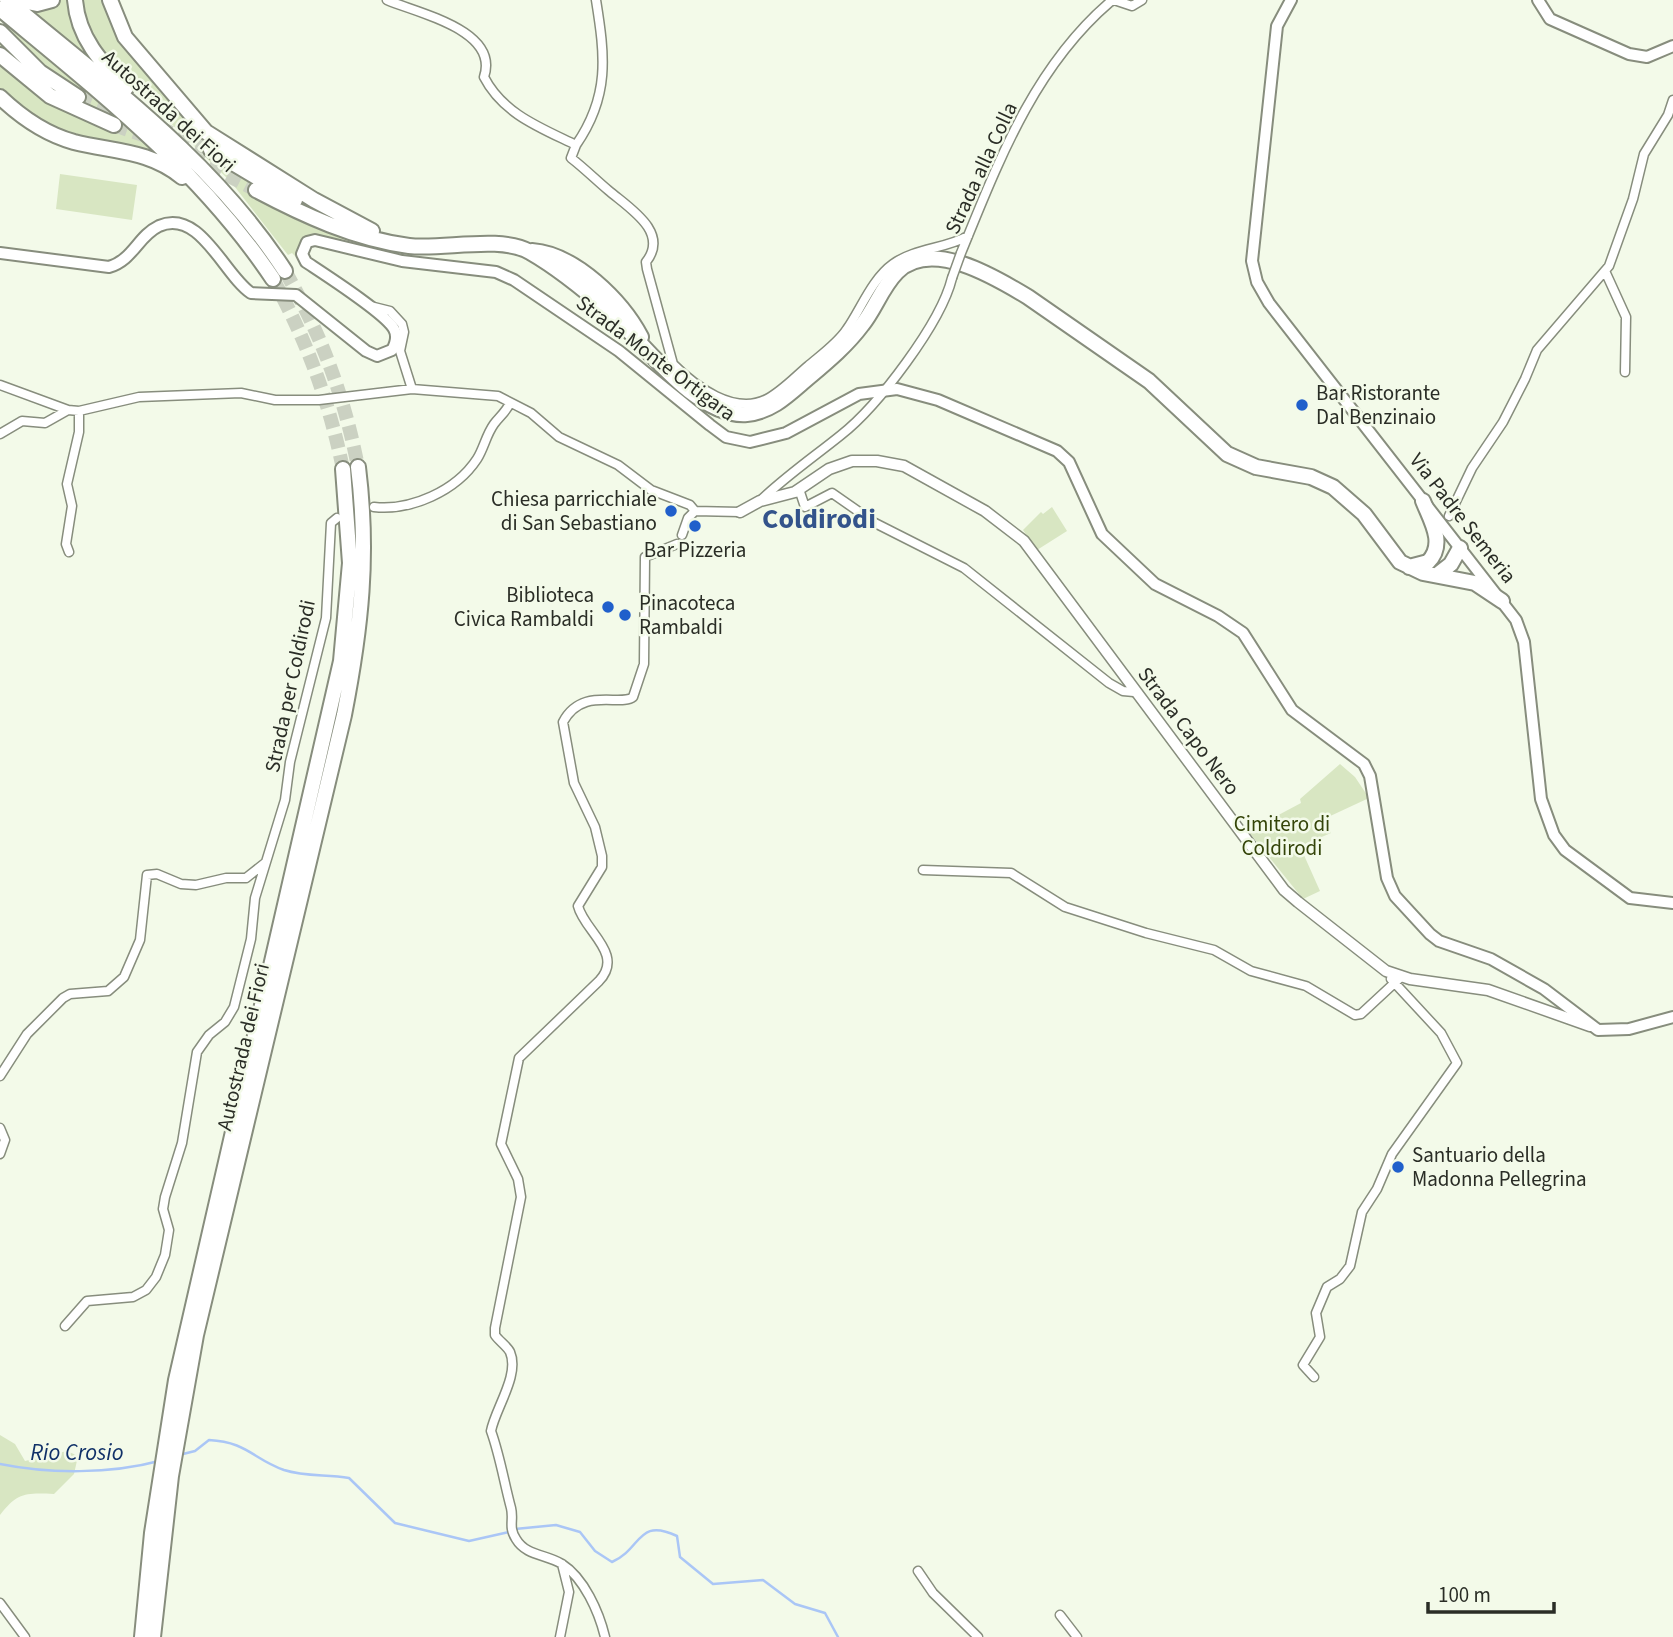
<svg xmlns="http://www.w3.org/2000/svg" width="1673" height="1637" font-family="'Source Sans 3',sans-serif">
<rect width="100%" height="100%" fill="#f3fae9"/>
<path fill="#d8e6c2" d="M 59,0 L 72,0 L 99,68 L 25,7 Z
M 79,0 L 105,0 L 106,8 L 256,184 L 250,195 L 299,221 L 372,250 L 310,235 L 298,246 L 299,260 L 292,253 L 288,255 L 231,182 L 111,65 L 87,32 Z
M 0,19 L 163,157 L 73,138 L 37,122 L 0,91 L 0,62 L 59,97 L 0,49 L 0,40 L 32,73 L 79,90 L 40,65 Z
M 60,174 L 137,185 L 132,220 L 56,209 Z
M 1052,507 L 1067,531 L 1037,550 L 1023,530 L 1041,512 L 1043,514 Z
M 1340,764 L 1355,777 L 1369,798 L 1326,818 L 1331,833 L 1305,844 L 1307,848 L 1303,853 L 1320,891 L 1303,899 L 1248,831 L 1301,803 L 1300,799 Z
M 0,1435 L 15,1444 L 25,1461 L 67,1451 L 78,1456 L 74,1474 L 54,1494 C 26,1493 18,1492 0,1515 Z"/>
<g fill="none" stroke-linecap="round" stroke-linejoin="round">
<path stroke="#aac6f6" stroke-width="2.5" d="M 179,1455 L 195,1451 L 209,1440 C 247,1442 253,1459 284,1470 C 306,1477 327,1474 349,1478 L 395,1523 L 469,1541 L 509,1532
M 0,1464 C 49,1474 111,1474 159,1461
M 515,1529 L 556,1525 L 580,1532 L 595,1551 L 612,1562 C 642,1549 637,1517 677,1536 L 680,1557 L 713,1584 L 763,1580 L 795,1604 L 825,1613 L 838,1637"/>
<path stroke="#cbd1c2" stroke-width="14" stroke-dasharray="14 7" stroke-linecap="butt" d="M 78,97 L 125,116
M 114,125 L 149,137
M 158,127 L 211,150
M 190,156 L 256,190
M 285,271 C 321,334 344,395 358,467
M 273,279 C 307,341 329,401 343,469"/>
<g stroke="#878d7d" stroke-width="11">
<path id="minor" d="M 387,0 C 417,13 500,30 484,77 C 503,114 541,128 576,145 L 571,158 C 584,168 596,180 608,190 C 629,208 670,232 646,262 L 647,269 L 673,364 L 672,370
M 576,145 C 610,96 605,56 596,0
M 961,253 C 998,163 1033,68 1110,2 L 1114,0 L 1132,6 L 1142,0
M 1605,271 L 1626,317 L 1625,372
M 370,306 L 390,311 L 402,324 L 404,332 L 400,351 L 412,389
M 673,364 C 695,386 734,416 767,399 C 782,391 795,377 808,366 C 821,355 838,343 847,329 C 861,309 872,279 893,264 C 915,248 945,249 968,236
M 0,385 L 68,410
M 0,434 L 22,421 L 45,423 L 68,410 L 79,411 L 139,397 L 241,393 L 275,400 L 319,400 L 412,389 L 498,396 L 531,413 L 559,437 L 618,465 L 651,490 L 690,505 L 695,511 L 740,512
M 799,489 L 805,507 L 832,493 L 875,523 L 964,568 L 1109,683 L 1123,691 L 1134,692
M 761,500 C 786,476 815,456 841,435 C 878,406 941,323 952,278
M 374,507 C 411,511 456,491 477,459 C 484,448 486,435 494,424 C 499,417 506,412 510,403
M 1449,516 L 1472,468 L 1503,422 L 1525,379 L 1537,350 L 1609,266 L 1633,199 L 1644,154 L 1668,115 L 1673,100
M 682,535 L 688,518 L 695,511
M 69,552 L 66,544 L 72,506 L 67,484 L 79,432 L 79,411
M 923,870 L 1011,873 L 1065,907 L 1146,933 L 1214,950 L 1251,971 L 1306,986 L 1355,1015 L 1361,1014 L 1402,976
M 0,1076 L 27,1034 L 63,998 L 70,994 L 108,991 L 124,977 L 140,940 L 147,875 L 157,874 L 181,884 L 196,885 L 226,878 L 246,878 L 265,863
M 0,1128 L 5,1140 L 0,1154
M 65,1326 L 87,1301 L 133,1297 L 146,1290 L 156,1277 L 165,1255 L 169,1230 L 163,1209 L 165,1197 L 182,1143 L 197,1052 L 209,1035 L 225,1022 L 234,1007 L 251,939 L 255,898 L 285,800 L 290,762 L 326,618 L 331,523 L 337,518
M 1314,1377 L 1303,1365 L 1320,1337 L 1316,1313 L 1327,1287 L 1340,1279 L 1350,1266 L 1362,1212 L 1377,1189 L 1392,1154 L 1457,1063 L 1441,1033 L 1391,979
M 918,1571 L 933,1593 L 978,1637
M 0,1603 L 25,1637
M 1060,1615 L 1077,1637
M 560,1637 L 569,1592 L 562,1564
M 605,1637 C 599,1612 584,1578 562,1564 C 546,1554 526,1556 516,1539 C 508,1527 514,1520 511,1508 C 504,1482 500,1456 491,1431 C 495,1409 520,1375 510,1352 C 507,1346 499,1341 495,1335 L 495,1328 L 521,1197 L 518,1179 L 501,1144 L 519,1058 L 599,981 C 625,954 584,931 578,906 L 602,867 L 602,856 L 595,827 L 574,783 L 563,722 C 582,686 621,707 633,697 L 644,664 L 645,557 L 677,544"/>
</g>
<g stroke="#878d7d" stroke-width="13">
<path id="tertiary" d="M 740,512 L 760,501 L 795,492 L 829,469 L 852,461 L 877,461 L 904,466 L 985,511 L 1024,541 L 1284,890 L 1298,902 L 1386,971 L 1410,979 L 1488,990 L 1590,1026"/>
</g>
<g stroke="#878d7d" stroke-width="14">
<path id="secondary" d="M 1291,0 L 1277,26 L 1252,261 L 1257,282 L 1269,303 L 1516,620 L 1524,642 L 1541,799 L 1554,835 L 1565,850 L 1630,898 L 1673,903
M 1538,0 L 1550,19 L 1629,54 L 1647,57 L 1673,46
M 0,253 L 109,267 C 133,260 138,236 159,226 C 200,208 224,275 251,293 L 296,295 L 366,351 L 377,356 L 392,350 C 396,343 398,336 394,329 C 385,313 324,274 306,262 L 302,254 L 307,242 L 315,240 L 402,261 L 496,272 L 514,280 L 619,351 L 710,425 L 726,437 L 750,442 L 786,433 L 859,394 L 897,389 L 938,400 L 1057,451 L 1069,462 L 1102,534 L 1155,584 L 1218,616 L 1243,633 L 1292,710 L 1364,764 L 1370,776 L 1387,878 L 1395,896 L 1430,934 L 1439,941 L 1491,959 L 1544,989 L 1598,1030 L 1629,1029 L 1673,1017"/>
</g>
<g stroke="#878d7d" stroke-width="18">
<path id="motorway" d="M 7,0 C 107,84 213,160 285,271
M 18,0 L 37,4 L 52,0
M 75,0 C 78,38 101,62 126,88
M 110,0 L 125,37 L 206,132 L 314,200 L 372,231
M 0,9 C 100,92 200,170 273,279
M 0,32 L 40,72 L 78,97
M 0,55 L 50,96 L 114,125
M 0,97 C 22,118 45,134 74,142 C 114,152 149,150 182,177
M 211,150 L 295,200
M 256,190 C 303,215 355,239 409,246 C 444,250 499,235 530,252 C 558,268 586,291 610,312 C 644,343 696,418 747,414 C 769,412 785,398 801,384 C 822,366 845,348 862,325 C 875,309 882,287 897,272 C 931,238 995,277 1028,297 L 1149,381 L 1227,454 L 1256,467 L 1311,477 L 1333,487 L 1364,514 L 1400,562 L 1423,573 L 1475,583 L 1502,601
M 532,251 C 575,254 622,301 641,337
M 1409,567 L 1428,562 C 1446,544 1431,521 1423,501
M 1437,575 L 1451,564 L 1460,548
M 142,1637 L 152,1533 L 176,1380 L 341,661 L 350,563 L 343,469
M 153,1637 L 171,1476 L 196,1335 L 344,715 C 361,628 369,555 358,467"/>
</g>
<use href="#minor" stroke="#fff" stroke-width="8"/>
<use href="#tertiary" stroke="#fff" stroke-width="10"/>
<use href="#secondary" stroke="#fff" stroke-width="10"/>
<use href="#motorway" stroke="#fff" stroke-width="14"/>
<g stroke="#878d7d" stroke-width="11" stroke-linecap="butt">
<path id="minor-bridge" d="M 952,278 L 961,253"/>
</g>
<use href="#minor-bridge" stroke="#fff" stroke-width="8"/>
</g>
<g fill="#205fcb" stroke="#f3fae9" stroke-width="2.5">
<circle cx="1302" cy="405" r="7"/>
<circle cx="671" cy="511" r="7"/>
<circle cx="695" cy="526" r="7"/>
<circle cx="608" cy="607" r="7"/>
<circle cx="625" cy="615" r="7"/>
<circle cx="1398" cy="1167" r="7"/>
</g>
<g text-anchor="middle" stroke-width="5" stroke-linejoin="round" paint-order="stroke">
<g font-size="21" fill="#2a2d26" stroke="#f3fae9">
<text transform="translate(169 111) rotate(42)" y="7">Autostrada dei Fiori</text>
<text transform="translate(981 168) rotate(-65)" y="7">Strada alla Colla</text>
<text transform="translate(656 358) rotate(37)" y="7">Strada Monte Ortigara</text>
<text transform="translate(1463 518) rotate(52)" y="7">Via Padre Semeria</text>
<text transform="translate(290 686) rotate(-78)" y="7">Strada per Coldirodi</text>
<text transform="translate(1189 731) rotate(53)" y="7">Strada Capo Nero</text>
<text transform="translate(243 1047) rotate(-77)" y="7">Autostrada dei Fiori</text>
</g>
<g font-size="21" fill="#2a2d26" stroke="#f3fae9" text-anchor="start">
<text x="1316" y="400">Bar Ristorante<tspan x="1316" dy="24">Dal Benzinaio</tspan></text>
<text x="657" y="506" text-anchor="end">Chiesa parricchiale<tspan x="657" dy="24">di San Sebastiano</tspan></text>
<text x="695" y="557" text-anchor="middle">Bar Pizzeria</text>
<text x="594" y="602" text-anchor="end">Biblioteca<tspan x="594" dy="24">Civica Rambaldi</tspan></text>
<text x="639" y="610">Pinacoteca<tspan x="639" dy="24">Rambaldi</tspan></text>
<text x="1412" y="1162">Santuario della<tspan x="1412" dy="24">Madonna Pellegrina</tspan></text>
</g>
<g font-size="21" fill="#344409" stroke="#f3fae9">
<text x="1282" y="831">Cimitero di<tspan x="1282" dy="24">Coldirodi</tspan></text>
</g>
<g font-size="23" font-style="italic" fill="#113168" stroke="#f3fae9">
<text x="77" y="1460">Rio Crosio</text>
</g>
<g font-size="28" font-weight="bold" fill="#33538b" stroke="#f3fae9">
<text x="819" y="528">Coldirodi</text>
</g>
</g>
<path d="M1428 1602v10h126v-10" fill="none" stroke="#2a2d26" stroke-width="3.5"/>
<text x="1438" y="1602" font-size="21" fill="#2a2d26" stroke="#f3fae9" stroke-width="5" paint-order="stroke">100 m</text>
</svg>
